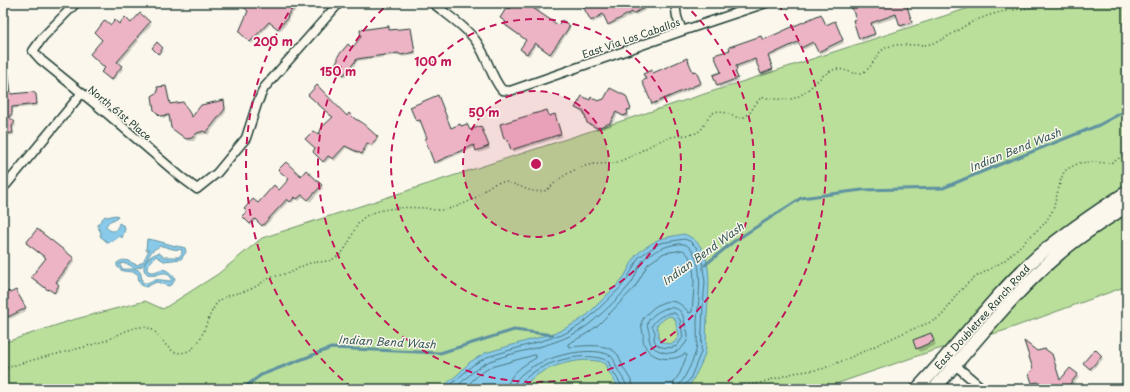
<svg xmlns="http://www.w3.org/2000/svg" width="1130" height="392" font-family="'Playpen Sans',sans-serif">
<rect width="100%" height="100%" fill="#fbf7ec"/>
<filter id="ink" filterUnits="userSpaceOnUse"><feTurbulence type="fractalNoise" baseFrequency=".025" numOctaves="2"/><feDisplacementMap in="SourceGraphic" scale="8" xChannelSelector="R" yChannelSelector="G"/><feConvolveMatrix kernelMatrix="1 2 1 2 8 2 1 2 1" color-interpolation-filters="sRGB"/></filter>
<g filter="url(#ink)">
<path fill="#b9df9a" stroke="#6c8e67" d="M 984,3 L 1127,3 L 1127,286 L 1003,331 L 932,351 L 821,389 L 3,389 L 3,343 L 72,320 L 145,301 L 163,309 L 218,274 L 262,238 Z"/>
<path fill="#89caea" stroke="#5f92a1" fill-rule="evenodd" d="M 116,215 L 118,216 L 116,219 C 111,220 107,222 106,227 C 113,234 117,231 119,223 L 124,226 L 125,229 L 122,238 L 120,236 L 113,241 L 107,242 L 100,236 L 101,233 L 97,225 L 105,216 L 107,217 Z
M 684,234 C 717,246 708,290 707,316 C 706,327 707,344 705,353 C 702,364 693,380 687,389 L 619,389 L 609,372 L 606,364 C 603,363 600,361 597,361 C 574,357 535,369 522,389 L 440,389 L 457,375 L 470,362 L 485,353 L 547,335 L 560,331 L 577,322 L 587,315 L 617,285 L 624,277 L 636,255 L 643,249 L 659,239 ZM 669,316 L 673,317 L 676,321 C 675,326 679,331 679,336 L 674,343 L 668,344 L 660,341 L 658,337 L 659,332 L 656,326 L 664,319 Z
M 147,239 C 156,240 164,243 172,245 C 177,247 180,246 185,248 L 186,252 L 181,259 L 164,261 L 156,256 L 147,266 L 147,270 C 153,275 157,270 163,269 C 169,271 172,274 175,279 L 173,283 L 169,286 L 157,282 L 154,283 L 146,287 C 137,284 139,281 138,274 C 130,269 123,275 117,266 L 117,263 C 125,257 129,262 137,265 L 143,262 L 149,250 L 146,250 ZM 160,246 C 165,246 168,248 173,249 C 176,250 179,249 182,250 L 182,253 L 179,257 L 164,257 L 159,253 C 149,254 136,270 150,275 C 155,277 160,272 166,273 L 171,277 L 172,280 L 170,281 C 165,281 160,279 155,280 C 149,281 147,285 142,282 C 141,265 136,270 123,269 L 120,266 L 120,264 C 125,262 130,265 134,268 C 146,268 146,259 152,251 C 154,249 157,248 160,246 Z"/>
<path fill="#0003" d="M 244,3 L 302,3 L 288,19 L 289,21 L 280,31 L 271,23 L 252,44 L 241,32 L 249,12 L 243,5 Z
M 516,3 L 545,3 L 538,13 L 559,27 L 569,26 L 570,29 L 552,56 L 536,45 L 529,56 L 522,52 L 521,49 L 527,41 L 506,27 L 505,24 L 506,23 L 501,18 L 510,10 Z
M 582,3 L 609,3 L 611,8 L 620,3 L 642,3 L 646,10 L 636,15 L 635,14 L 610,26 L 605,16 L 593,23 Z
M 864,3 L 906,3 L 913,24 L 902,28 L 898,17 L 872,25 L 875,36 L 862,41 L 860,39 L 857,20 Z
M 935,3 L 943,3 L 936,6 Z
M 947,3 L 962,3 L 949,8 Z
M 150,22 L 151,25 L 138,40 L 139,41 L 119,64 L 123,69 L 112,82 L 104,74 L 106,68 L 92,57 L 91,54 L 103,40 L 96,33 L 111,26 Z
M 836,25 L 844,43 L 820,54 L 815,44 L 803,50 L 800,44 L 769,58 L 774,72 L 763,76 L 757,61 L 736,69 L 737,73 L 736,73 L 738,81 L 719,88 L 718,85 L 722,73 L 763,42 Z
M 388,27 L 390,31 L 410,29 L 412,32 L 416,55 L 403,57 L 400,55 L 358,61 L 345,77 L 335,69 L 334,67 L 352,49 Z
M 153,48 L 162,49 L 164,51 L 159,55 Z
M 693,73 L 697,74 L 702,85 L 654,106 L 643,82 L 647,80 L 653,74 Z
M 9,78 L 10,81 L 12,95 L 35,94 L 36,97 L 38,106 L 13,109 L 13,116 L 11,119 L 16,125 L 13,129 L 14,135 L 6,136 L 3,140 L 3,79 Z
M 166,87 L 167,89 L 170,105 L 192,118 L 223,101 L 225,104 L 226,112 L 208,135 L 206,134 L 198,135 L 194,141 L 188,141 L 174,130 L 172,128 L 170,117 L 163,118 L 154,110 Z
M 309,95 L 347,117 L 377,138 L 378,140 L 372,147 L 369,145 L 363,156 L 346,148 L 335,161 L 330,158 L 325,163 L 314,152 L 319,136 L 333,118 Z
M 627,100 L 631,111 L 627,112 L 629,117 L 625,118 L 618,114 L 611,126 L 599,130 L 590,125 L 586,115 L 578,110 L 576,108 L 590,101 L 598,102 Z
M 412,107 L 451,129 L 461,127 L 470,132 L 482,130 L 490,149 L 479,153 L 476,147 L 437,164 L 429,138 L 422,122 L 419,123 Z
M 555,116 L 562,137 L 513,152 L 509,141 L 507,141 L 505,139 L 501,125 Z
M 281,172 L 301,177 L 306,172 L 323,188 L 310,202 L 304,196 L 299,201 L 296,199 L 292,203 L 289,201 L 264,227 L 256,220 L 251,226 L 243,217 L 247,212 L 246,209 L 258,204 L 279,191 L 289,180 Z
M 37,231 L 73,259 L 75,261 L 57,285 L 60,288 L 55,294 L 50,290 L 50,292 L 34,280 L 33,277 L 46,259 L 29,245 L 27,243 Z
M 16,291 L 26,311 L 10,319 L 8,315 L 3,318 L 3,293 L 4,295 L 10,294 Z
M 931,334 L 936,345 L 920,352 L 917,348 Z
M 1037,352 L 1060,381 L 1070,369 L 1078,375 L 1079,377 L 1070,389 L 1046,389 L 1040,384 L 1034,385 L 1030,374 L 1034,370 Z
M 1101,356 L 1103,359 L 1091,371 L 1084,363 Z"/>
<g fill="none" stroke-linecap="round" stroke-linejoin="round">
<path stroke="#49757d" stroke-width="1" d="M 667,308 C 680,306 683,313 685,324 C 686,328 688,331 688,336 C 688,339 687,341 685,344 C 678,353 671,355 660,351 C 654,349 650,345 649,338 C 649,334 650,336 649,332 C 648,327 646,324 649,320 C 653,314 661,310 667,308 Z
M 669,313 L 675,313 L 680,320 L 683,337 L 677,346 C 669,349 656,349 654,339 C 654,336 655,334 655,332 C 654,330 653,328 652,326 C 655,319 663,315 669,313 Z
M 446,389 L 473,365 L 487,357 L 548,339 L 562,335 L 579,326 L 590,317 L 620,288 L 627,279 L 639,257 L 660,243 L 684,239 L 690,241 L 697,248 L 701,255 L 705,282 L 703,306 L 701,352 L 690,379 L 684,386 L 684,389
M 454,389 C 465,380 476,367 490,361 C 525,348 564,346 593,321 C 606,310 622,295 632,282 C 636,275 638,266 643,260 C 650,252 673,242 684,244 C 688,245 691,249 693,252 C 704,268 698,304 697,323 C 697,332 698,342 696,351 C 694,358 689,369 685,376 C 683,381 679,383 679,389
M 464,389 L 479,374 L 491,367 L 534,355 L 536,355 L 536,358 C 524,365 508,374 507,389
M 513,389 C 515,362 590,342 611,356 C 615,359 616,368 619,372 C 622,378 627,383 627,389
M 519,389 C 519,383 523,381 527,377 C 545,361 586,350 608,361 L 612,370 L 622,386 L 622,389
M 633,389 C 633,381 628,376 624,369 C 621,365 621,359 618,355 C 608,342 584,346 570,347 L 568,346 L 568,344 L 586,334 L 597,326 L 611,312 L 635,287 L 648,264 L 664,253 L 683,250 C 699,260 693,296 692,312 L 689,313 C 678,298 666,298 652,309 C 648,313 644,316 642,321 C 641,325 642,329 643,333 C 644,336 643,335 643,339 C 644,348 650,354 658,357 C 667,360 676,359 685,354 L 687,355 L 680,373 L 674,382 L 673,389"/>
<path stroke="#5f92a1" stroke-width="3" d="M 705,265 L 733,242 L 801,198 L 862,190 L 943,188 L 991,168 L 1099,125 L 1127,110
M 242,389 L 261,375 L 331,348 L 440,353 L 514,330 L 553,335"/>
</g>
<path fill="#edb4c5" stroke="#1f3d34" d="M 239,3 L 298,3 L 287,16 L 288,17 L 278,29 L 269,22 L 250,42 L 239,32 L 248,11 Z
M 514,3 L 537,3 L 533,8 L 558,25 L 562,20 L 570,26 L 550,54 L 535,43 L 527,54 L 520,49 L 526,40 L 504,24 L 506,22 L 500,18 L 507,7 L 510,9 Z
M 581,3 L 610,3 L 612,6 L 618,3 L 653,3 L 633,14 L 632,12 L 608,25 L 603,14 L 591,21 Z
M 860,3 L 906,3 L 912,22 L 900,26 L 896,14 L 871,23 L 875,34 L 859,39 L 853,20 L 856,19 L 851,6 Z
M 140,13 L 150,22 L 137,37 L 138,38 L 117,62 L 122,66 L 111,80 L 101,72 L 105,68 L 90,54 L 102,40 L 95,33 L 105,20 L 111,25 L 115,20 L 119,24 L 125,17 L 131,23 Z
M 821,14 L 826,25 L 835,21 L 843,40 L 818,52 L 813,42 L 801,48 L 798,42 L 768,56 L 773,69 L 761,74 L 755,59 L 736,66 L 737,70 L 735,71 L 738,78 L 717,86 L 713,75 L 721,72 L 714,55 L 730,50 L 729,47 L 761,36 L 763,40 Z
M 389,26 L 389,30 L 411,28 L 415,52 L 401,55 L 398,53 L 357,59 L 344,75 L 333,67 L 338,60 L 338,56 L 348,44 L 352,48 L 361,37 L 360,30 Z
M 157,42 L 163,48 L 158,54 L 152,48 Z
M 687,58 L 693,72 L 696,71 L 701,83 L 652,104 L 642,81 L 646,79 L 643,74 L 652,70 L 653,73 Z
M 8,69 L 11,94 L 33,92 L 36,94 L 37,104 L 12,107 L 12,113 L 9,117 L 15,122 L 12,126 L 13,133 L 3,134 L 3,70 Z
M 317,85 L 347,116 L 349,113 L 355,119 L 360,121 L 378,137 L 371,145 L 367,143 L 362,154 L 345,146 L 333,159 L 328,156 L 323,162 L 313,152 L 315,148 L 305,139 L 313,131 L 319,134 L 322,127 L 333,117 L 330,115 L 308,95 Z
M 166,86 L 170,104 L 183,102 L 192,117 L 201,105 L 224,100 L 225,109 L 206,133 L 204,131 L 197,133 L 192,138 L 186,139 L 171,128 L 169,115 L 160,116 L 154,110 L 152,96 L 158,92 L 157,87 Z
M 610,88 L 626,96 L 631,109 L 627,110 L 628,114 L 623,116 L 616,112 L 610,123 L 597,128 L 587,123 L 584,112 L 575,108 L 582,96 L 590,100 L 591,97 L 598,101 L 604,99 Z
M 438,95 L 451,128 L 460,124 L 461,126 L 467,124 L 470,130 L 481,126 L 489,146 L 476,151 L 474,145 L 434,163 L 425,139 L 427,138 L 420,120 L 416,121 L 410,107 Z
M 547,110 L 549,116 L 555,114 L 561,134 L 511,150 L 507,138 L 504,139 L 500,124 Z
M 286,162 L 301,176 L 306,170 L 322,185 L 308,200 L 302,195 L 297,199 L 295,197 L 290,202 L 287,199 L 262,226 L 255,219 L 250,224 L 242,216 L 247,211 L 244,209 L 253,199 L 258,203 L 274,185 L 279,190 L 289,179 L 278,170 Z
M 37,229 L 74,258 L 56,282 L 59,285 L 54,293 L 49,289 L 48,290 L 31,277 L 46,258 L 26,243 Z
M 16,290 L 26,308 L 8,317 L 6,313 L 3,315 L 3,294 L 9,291 L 10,293 Z
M 931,333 L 934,341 L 916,349 L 913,340 Z
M 1024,341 L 1037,351 L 1045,349 L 1052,354 L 1060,380 L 1070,368 L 1078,374 L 1066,389 L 1047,389 L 1038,382 L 1032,383 L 1029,374 L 1033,369 Z
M 1095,349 L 1102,356 L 1090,369 L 1083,363 Z"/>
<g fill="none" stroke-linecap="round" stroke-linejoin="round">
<g stroke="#1f3d34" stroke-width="11">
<path id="minor" d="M 76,3 L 43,37 L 33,51 L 41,60 L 110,116 L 181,177 L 197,189 L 217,173 L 246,138 L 257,104 L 264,88 L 339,3
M 433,3 C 447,15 468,28 478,44 C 488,59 491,77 502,90 L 510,91 L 682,31 L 766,3
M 675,3 L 677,17 L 682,31
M 6,185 L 81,94
M 946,357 L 983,389"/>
</g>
<g stroke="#1f3d34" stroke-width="15">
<path id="secondary" d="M 917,389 C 958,346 993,296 1038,256 C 1066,232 1096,212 1127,192
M 934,389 C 975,343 1013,293 1060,253 C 1080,235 1104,221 1127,206"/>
</g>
<path stroke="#1f3d34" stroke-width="1.5" stroke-dasharray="1 3" stroke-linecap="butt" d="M 3,369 C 35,358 69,352 101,342 C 116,338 127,327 143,327 C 162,327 164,358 185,352 C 204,348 206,314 218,302 C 228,293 240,294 251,289 C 258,286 263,281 270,278 C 277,275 284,275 291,272 C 297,270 301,266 307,264 C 315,261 325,263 333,259 C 353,250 350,224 368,215 C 385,207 407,207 425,208 C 430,209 437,211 442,210 C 453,209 470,202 479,195 C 485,190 489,185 497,183 C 514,178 527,195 544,191 C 550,189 553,184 558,180 C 563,176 570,172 577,169 C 584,166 591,164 598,164 C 606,163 613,164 620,161 C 637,155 651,143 668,138 C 676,135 691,136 698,132 C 706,127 705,116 715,112 C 725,108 734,121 744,117 C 752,114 754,103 761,98 C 771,97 780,101 791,99 C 809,95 818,75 833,70 C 843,66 853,77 863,72 C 874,68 875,51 888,47 C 901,42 916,47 930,44 C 949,39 963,24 982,18 C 989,15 997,13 1005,11 C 1018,9 1032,9 1044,3
M 721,389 L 732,386 L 756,384 L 794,373 L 822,369 L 847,359 L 903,333 L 931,322 L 939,318 L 944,313 L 957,294 L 968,283 L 974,278 L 1004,261 L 1045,223 L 1053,210 L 1061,179 L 1064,172 L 1067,169 L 1079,163 L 1091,162 L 1110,163 L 1115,161 L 1127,153"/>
<use href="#minor" stroke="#fbf7ec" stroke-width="8"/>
<use href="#secondary" stroke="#fbf7ec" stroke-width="12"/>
</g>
</g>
<circle cx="536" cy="164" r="73" fill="#c2185b" fill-opacity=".12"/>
<g fill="none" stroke="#c2185b" stroke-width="2" stroke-dasharray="7 5">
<circle cx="536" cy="164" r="73"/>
<circle cx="536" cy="164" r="145"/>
<path d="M683 3A218 218 0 1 1 389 3"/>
<path d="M352 388A290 290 0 0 1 294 4M778 4A290 290 0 0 1 720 388"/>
</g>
<g text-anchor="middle" stroke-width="3" stroke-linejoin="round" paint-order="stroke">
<g font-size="10" fill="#1f3d34" stroke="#fbf7ec">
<text transform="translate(631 38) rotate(-19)" y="4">East Via Los Caballos</text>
<text transform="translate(120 113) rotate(40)" y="4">North 61st Place</text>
<text transform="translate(982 317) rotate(-48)" y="4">East Doubletree Ranch Road</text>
</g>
<g font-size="11" font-style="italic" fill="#345958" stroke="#fbf7ec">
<text transform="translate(1015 150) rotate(-22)" y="4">Indian Bend Wash</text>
<text transform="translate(703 254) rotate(-36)" y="4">Indian Bend Wash</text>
<text transform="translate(387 342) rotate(3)" y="4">Indian Bend Wash</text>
</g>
</g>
<circle cx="536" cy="164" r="6" fill="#c2185b" stroke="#fbf7ec" stroke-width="2"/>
<g font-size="12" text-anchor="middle" font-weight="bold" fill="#c2185b" stroke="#fbf7ec" stroke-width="3" stroke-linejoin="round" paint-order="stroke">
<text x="273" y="46">200 m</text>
<text x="433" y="66">100 m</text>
<text x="338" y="76">150 m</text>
<text x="484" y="117">50 m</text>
</g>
<rect width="1130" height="392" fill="none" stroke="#fbf7ec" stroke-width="16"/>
<rect x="8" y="8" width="1114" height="376" fill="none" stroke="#1f3d34" stroke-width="1.5" filter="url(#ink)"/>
</svg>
